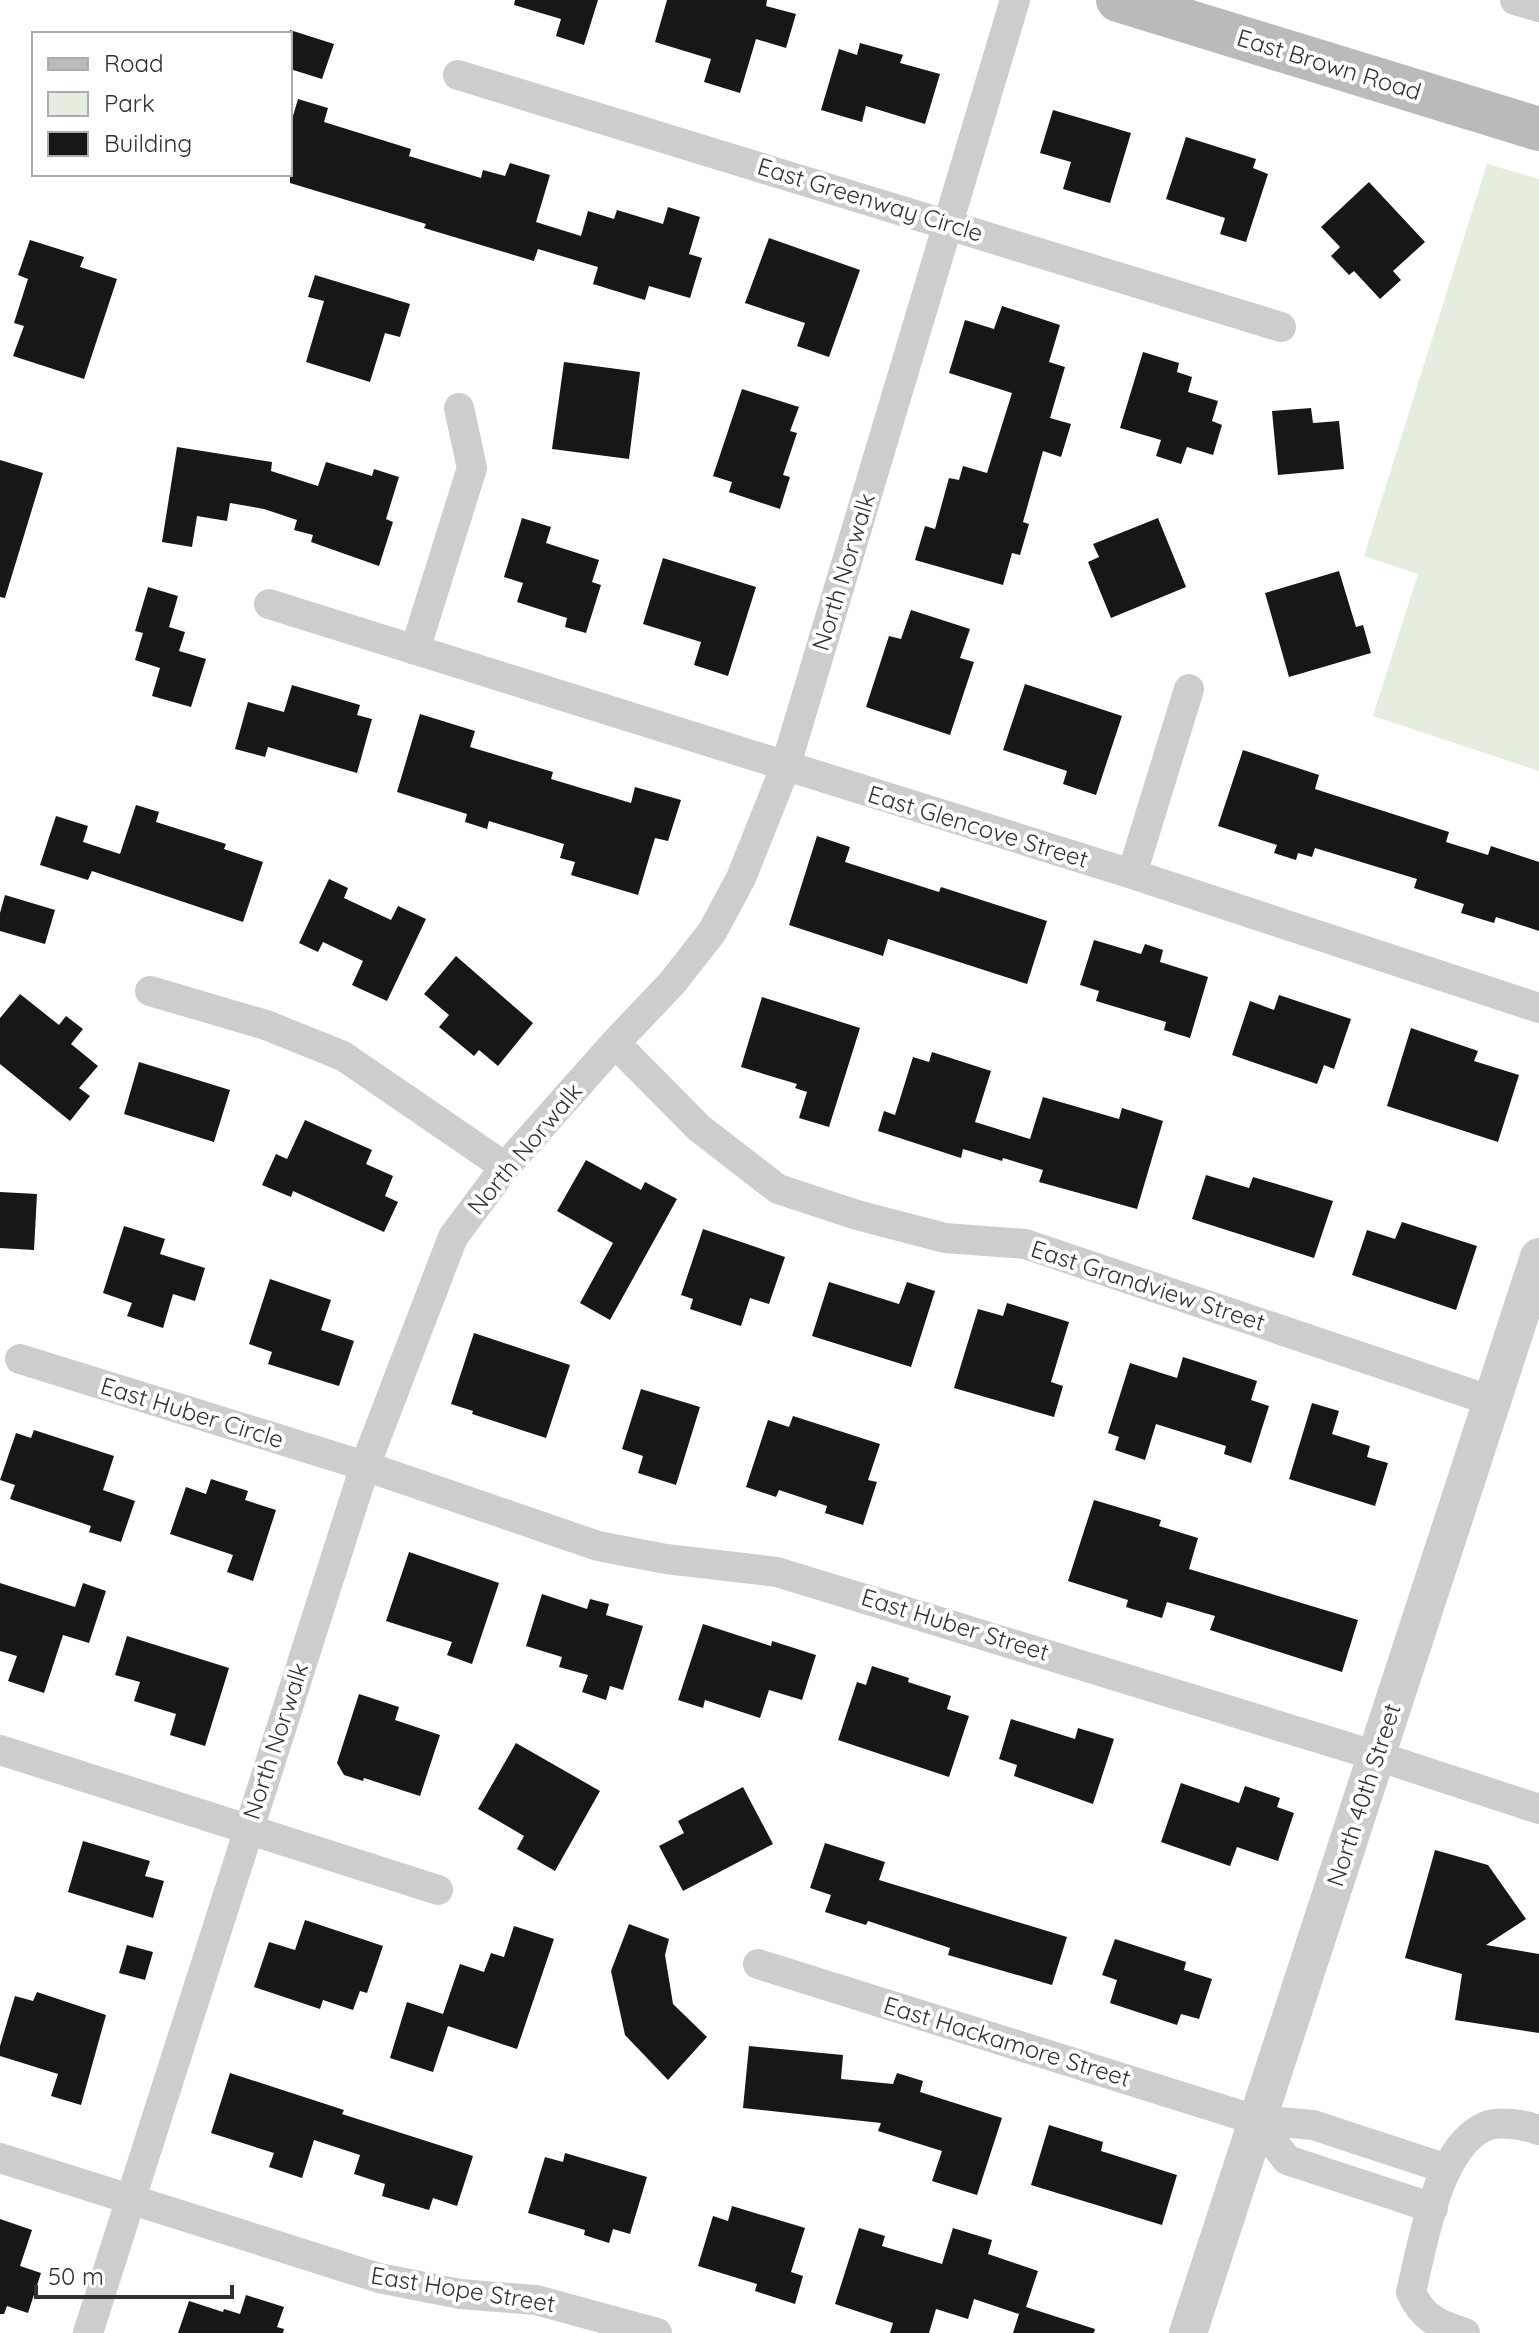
<svg xmlns="http://www.w3.org/2000/svg" width="1539" height="2333" font-family="Quicksand,sans-serif">
<rect width="100%" height="100%" fill="#fff"/>
<path fill="#e5edde" d="M 1487,164 L 1539,179 L 1539,771 L 1373,716 L 1418,574 L 1364,556 Z"/>
<path fill="#171717" d="M 515,0 L 598,0 L 584,45 L 556,36 L 561,19 L 514,5 Z
M 667,0 L 767,0 L 766,6 L 796,14 L 786,48 L 756,39 L 740,93 L 704,82 L 711,59 L 655,42 Z
M 290,30 L 334,44 L 322,79 L 290,69 Z
M 860,43 L 903,55 L 900,63 L 940,74 L 925,124 L 866,106 L 862,122 L 821,110 L 839,49 L 857,55 Z
M 298,99 L 328,108 L 324,122 L 411,149 L 409,156 L 481,178 L 483,170 L 505,176 L 510,163 L 550,175 L 536,222 L 581,236 L 588,211 L 614,219 L 617,210 L 663,224 L 668,207 L 700,217 L 689,254 L 702,258 L 690,298 L 649,286 L 645,300 L 593,284 L 598,267 L 538,249 L 534,261 L 424,228 L 426,224 L 290,183 L 290,126 Z
M 1053,110 L 1131,133 L 1110,203 L 1063,189 L 1071,162 L 1040,153 Z
M 1186,137 L 1256,159 L 1253,168 L 1268,174 L 1246,242 L 1220,234 L 1225,218 L 1166,199 Z
M 1369,182 L 1425,242 L 1393,271 L 1401,280 L 1380,299 L 1354,271 L 1349,275 L 1331,256 L 1340,247 L 1321,227 Z
M 769,238 L 860,270 L 829,357 L 797,346 L 805,323 L 745,303 Z
M 30,240 L 84,257 L 80,267 L 117,279 L 84,379 L 13,356 L 24,326 L 14,323 L 28,279 L 18,275 Z
M 315,275 L 410,304 L 400,337 L 385,333 L 370,382 L 306,362 L 324,301 L 308,297 Z
M 1002,306 L 1060,325 L 1049,362 L 1065,367 L 1050,418 L 1071,424 L 1061,457 L 1043,451 L 1023,522 L 1029,524 L 1020,555 L 1012,553 L 1003,585 L 915,560 L 925,526 L 935,529 L 949,478 L 959,480 L 963,466 L 987,473 L 1012,393 L 949,373 L 965,320 L 994,329 Z
M 1143,352 L 1179,363 L 1177,372 L 1192,377 L 1188,392 L 1218,401 L 1212,421 L 1222,425 L 1213,455 L 1187,447 L 1181,464 L 1156,456 L 1161,440 L 1120,428 Z
M 564,362 L 640,372 L 629,459 L 552,449 Z
M 742,389 L 799,407 L 790,431 L 797,433 L 783,475 L 790,477 L 780,509 L 729,492 L 732,482 L 713,476 Z
M 1311,408 L 1313,423 L 1339,421 L 1344,469 L 1278,475 L 1272,411 Z
M 177,447 L 272,462 L 271,471 L 318,486 L 326,462 L 372,476 L 374,469 L 399,477 L 386,519 L 393,522 L 379,566 L 311,542 L 313,535 L 294,530 L 297,520 L 264,509 L 230,503 L 227,521 L 197,516 L 192,547 L 162,542 Z
M 0,460 L 43,473 L 5,598 L 0,597 Z
M 522,518 L 551,527 L 546,543 L 599,560 L 592,582 L 601,585 L 586,633 L 565,627 L 567,618 L 517,602 L 523,583 L 504,577 Z
M 1158,518 L 1186,587 L 1111,618 L 1088,562 L 1099,557 L 1093,544 Z
M 663,558 L 756,587 L 728,676 L 694,665 L 701,642 L 643,624 Z
M 1339,571 L 1356,627 L 1363,625 L 1371,653 L 1289,677 L 1265,593 Z
M 148,587 L 178,596 L 169,627 L 185,632 L 179,651 L 206,659 L 191,707 L 152,696 L 160,668 L 135,660 L 143,633 L 135,631 Z
M 911,610 L 970,629 L 960,658 L 974,662 L 950,735 L 866,707 L 889,636 L 901,639 Z
M 1025,684 L 1122,716 L 1096,795 L 1063,784 L 1067,771 L 1003,750 Z
M 292,685 L 360,705 L 357,715 L 372,719 L 357,773 L 268,747 L 265,757 L 235,749 L 248,702 L 284,712 Z
M 420,714 L 475,731 L 470,747 L 553,772 L 551,779 L 631,803 L 635,787 L 681,800 L 668,841 L 655,838 L 638,895 L 571,875 L 575,862 L 560,858 L 564,844 L 489,821 L 487,829 L 465,822 L 467,814 L 397,792 Z
M 1243,750 L 1319,775 L 1315,789 L 1449,832 L 1446,842 L 1488,855 L 1491,846 L 1539,862 L 1539,931 L 1496,917 L 1494,923 L 1461,913 L 1464,904 L 1414,888 L 1417,879 L 1315,848 L 1312,857 L 1298,853 L 1296,860 L 1274,853 L 1277,845 L 1218,826 Z
M 136,805 L 159,812 L 156,822 L 226,844 L 224,849 L 263,862 L 243,922 L 92,871 L 88,880 L 40,865 L 56,816 L 88,826 L 83,842 L 120,854 Z
M 817,836 L 850,847 L 845,862 L 939,892 L 941,887 L 1047,921 L 1027,984 L 888,939 L 883,956 L 789,925 Z
M 329,879 L 348,888 L 344,898 L 391,920 L 398,906 L 426,919 L 387,1001 L 352,985 L 363,961 L 323,942 L 318,952 L 299,943 Z
M 5,895 L 55,910 L 45,944 L 0,931 L 0,913 Z
M 1094,940 L 1141,954 L 1145,944 L 1163,950 L 1160,962 L 1208,977 L 1190,1038 L 1164,1030 L 1166,1022 L 1096,1001 L 1099,991 L 1080,985 Z
M 456,956 L 533,1023 L 498,1066 L 479,1050 L 474,1056 L 439,1027 L 449,1015 L 424,994 Z
M 20,994 L 59,1025 L 66,1016 L 83,1029 L 71,1044 L 98,1066 L 79,1088 L 90,1096 L 70,1121 L 0,1064 L 0,1018 Z
M 1279,995 L 1351,1019 L 1334,1069 L 1324,1065 L 1317,1084 L 1232,1055 L 1250,1001 L 1274,1010 Z
M 762,997 L 860,1028 L 829,1127 L 799,1118 L 807,1092 L 795,1088 L 797,1084 L 741,1067 Z
M 1411,1028 L 1478,1051 L 1474,1061 L 1519,1075 L 1498,1142 L 1387,1106 Z
M 932,1052 L 991,1071 L 975,1122 L 1030,1139 L 1043,1097 L 1119,1119 L 1122,1108 L 1163,1121 L 1137,1209 L 1039,1182 L 1043,1170 L 1003,1158 L 1002,1161 L 963,1149 L 961,1158 L 878,1131 L 884,1111 L 895,1115 L 913,1057 L 929,1062 Z
M 139,1062 L 230,1090 L 214,1142 L 124,1114 Z
M 305,1120 L 372,1150 L 366,1164 L 393,1176 L 385,1196 L 398,1202 L 384,1232 L 293,1191 L 291,1197 L 262,1185 L 276,1154 L 287,1159 Z
M 586,1160 L 641,1190 L 645,1182 L 677,1199 L 610,1320 L 580,1303 L 613,1243 L 557,1211 Z
M 1206,1175 L 1249,1188 L 1253,1177 L 1333,1201 L 1314,1258 L 1192,1219 Z
M 0,1192 L 37,1194 L 34,1250 L 0,1248 Z
M 1402,1222 L 1477,1246 L 1456,1310 L 1352,1275 L 1367,1230 L 1395,1239 Z
M 124,1226 L 165,1239 L 160,1254 L 205,1268 L 195,1301 L 173,1294 L 163,1328 L 127,1316 L 132,1303 L 103,1293 Z
M 703,1229 L 785,1257 L 769,1304 L 750,1298 L 741,1326 L 690,1309 L 693,1299 L 681,1295 Z
M 270,1279 L 331,1300 L 321,1330 L 354,1341 L 339,1386 L 268,1364 L 272,1352 L 249,1344 Z
M 829,1282 L 899,1304 L 907,1282 L 935,1291 L 911,1367 L 812,1336 Z
M 1007,1303 L 1069,1322 L 1051,1382 L 1063,1386 L 1054,1417 L 954,1388 L 978,1309 L 1003,1316 Z
M 474,1333 L 570,1365 L 546,1438 L 472,1414 L 473,1411 L 451,1404 Z
M 1183,1357 L 1257,1381 L 1251,1400 L 1269,1406 L 1251,1463 L 1224,1454 L 1226,1446 L 1156,1424 L 1145,1460 L 1115,1450 L 1119,1437 L 1108,1433 L 1130,1363 L 1177,1378 Z
M 641,1389 L 700,1407 L 676,1485 L 638,1473 L 643,1456 L 622,1449 Z
M 1312,1403 L 1339,1411 L 1332,1434 L 1370,1446 L 1367,1457 L 1388,1463 L 1375,1506 L 1289,1479 Z
M 793,1416 L 880,1444 L 868,1480 L 877,1482 L 863,1525 L 825,1513 L 827,1506 L 779,1490 L 776,1497 L 746,1487 L 768,1420 L 789,1427 Z
M 34,1430 L 114,1456 L 103,1490 L 135,1501 L 121,1542 L 89,1532 L 91,1526 L 10,1499 L 15,1485 L 0,1480 L 16,1433 L 31,1438 Z
M 211,1479 L 248,1491 L 245,1500 L 276,1510 L 253,1581 L 227,1572 L 233,1555 L 170,1534 L 186,1487 L 206,1494 Z
M 1094,1500 L 1161,1520 L 1159,1526 L 1198,1538 L 1189,1569 L 1358,1620 L 1342,1672 L 1210,1630 L 1215,1616 L 1167,1602 L 1162,1618 L 1126,1607 L 1128,1600 L 1068,1581 Z
M 409,1552 L 499,1583 L 472,1664 L 447,1655 L 452,1642 L 386,1621 Z
M 0,1583 L 75,1607 L 83,1583 L 106,1591 L 89,1643 L 63,1635 L 44,1693 L 8,1681 L 17,1656 L 0,1651 Z
M 542,1594 L 587,1609 L 590,1599 L 609,1604 L 606,1615 L 643,1626 L 623,1690 L 610,1686 L 606,1700 L 582,1692 L 588,1675 L 559,1667 L 562,1657 L 526,1646 Z
M 703,1624 L 771,1646 L 772,1641 L 816,1655 L 802,1700 L 769,1690 L 760,1718 L 705,1700 L 703,1708 L 678,1700 Z
M 127,1636 L 229,1668 L 205,1746 L 170,1735 L 176,1714 L 134,1701 L 140,1682 L 115,1675 Z
M 872,1666 L 909,1678 L 908,1682 L 951,1696 L 947,1709 L 969,1716 L 949,1777 L 838,1740 L 857,1682 L 866,1685 Z
M 359,1694 L 399,1707 L 395,1720 L 440,1735 L 420,1796 L 364,1778 L 363,1781 L 344,1775 L 337,1763 Z
M 1011,1719 L 1075,1739 L 1078,1728 L 1114,1739 L 1093,1804 L 1014,1776 L 1017,1765 L 999,1759 Z
M 516,1743 L 600,1791 L 555,1871 L 517,1849 L 524,1836 L 478,1809 Z
M 1181,1783 L 1239,1803 L 1245,1786 L 1280,1798 L 1277,1807 L 1294,1813 L 1278,1861 L 1237,1847 L 1230,1866 L 1161,1842 Z
M 743,1787 L 773,1844 L 683,1891 L 659,1846 L 684,1833 L 678,1821 Z
M 83,1841 L 150,1861 L 145,1876 L 164,1881 L 153,1918 L 68,1892 Z
M 825,1843 L 885,1862 L 879,1880 L 1067,1937 L 1052,1985 L 948,1955 L 950,1948 L 868,1921 L 866,1925 L 825,1912 L 831,1895 L 810,1888 Z
M 1435,1850 L 1488,1865 L 1526,1919 L 1486,1945 L 1539,1954 L 1539,2033 L 1455,2020 L 1462,1974 L 1405,1958 Z
M 305,1920 L 383,1946 L 367,1993 L 360,1991 L 353,2010 L 323,2000 L 320,2009 L 254,1987 L 269,1942 L 295,1950 Z
M 629,1924 L 669,1939 L 665,1955 L 673,2004 L 707,2037 L 668,2080 L 625,2035 L 611,1971 Z
M 514,1926 L 554,1939 L 517,2049 L 448,2026 L 433,2072 L 390,2058 L 407,2002 L 443,2014 L 460,1964 L 484,1972 L 491,1953 L 504,1957 Z
M 1115,1939 L 1186,1962 L 1184,1970 L 1212,1979 L 1199,2019 L 1181,2014 L 1177,2025 L 1110,2003 L 1117,1980 L 1102,1975 Z
M 127,1945 L 153,1952 L 145,1980 L 119,1973 Z
M 37,1992 L 106,2015 L 81,2105 L 51,2096 L 58,2074 L 0,2056 L 0,2046 L 15,1996 L 33,2001 Z
M 749,2046 L 843,2055 L 841,2079 L 893,2084 L 897,2073 L 923,2081 L 920,2092 L 1002,2118 L 977,2195 L 932,2181 L 942,2151 L 878,2131 L 881,2123 L 743,2108 Z
M 230,2073 L 344,2110 L 342,2114 L 473,2156 L 457,2206 L 433,2198 L 429,2210 L 382,2196 L 385,2184 L 354,2174 L 360,2155 L 314,2140 L 302,2178 L 269,2167 L 274,2153 L 211,2133 Z
M 1049,2125 L 1103,2142 L 1101,2151 L 1177,2175 L 1162,2225 L 1031,2185 Z
M 565,2153 L 647,2177 L 630,2234 L 613,2229 L 609,2243 L 584,2235 L 585,2230 L 528,2213 L 545,2157 L 563,2162 Z
M 732,2206 L 805,2228 L 791,2272 L 803,2276 L 795,2304 L 755,2291 L 757,2284 L 698,2266 L 713,2216 L 728,2221 Z
M 0,2219 L 32,2230 L 20,2266 L 41,2273 L 28,2313 L 7,2306 L 4,2314 L 0,2314 Z
M 859,2228 L 885,2236 L 882,2246 L 942,2264 L 953,2228 L 992,2240 L 988,2254 L 1038,2271 L 1026,2307 L 1095,2329 L 1094,2333 L 1013,2333 L 1019,2314 L 974,2299 L 968,2319 L 936,2309 L 929,2333 L 890,2333 L 893,2323 L 835,2304 Z
M 246,2295 L 284,2307 L 277,2327 L 284,2329 L 283,2333 L 178,2333 L 189,2301 L 223,2312 L 224,2309 L 240,2314 Z"/>
<g fill="none" stroke-linecap="round" stroke-linejoin="round">
<path stroke="#cdcdcd" stroke-width="30" d="M 1515,0 L 1539,7
M 458,75 L 1281,327
M 269,604 L 1132,874 L 1539,1008
M 415,650 L 472,468 L 459,408
M 1132,874 L 1189,689
M 150,991 L 266,1025 L 343,1056 L 505,1167
M 615,1043 L 699,1128 L 778,1189 L 857,1215 L 945,1238 L 1025,1244 L 1492,1401
M 20,1359 L 365,1466 L 598,1546 L 666,1559 L 777,1572 L 1377,1756 L 1539,1809
M 0,1750 L 438,1890
M 758,1964 L 1256,2120 L 1313,2125 L 1447,2169
M 1256,2120 L 1287,2160 L 1433,2208
M 0,2158 L 379,2278 L 460,2294 L 536,2300 L 657,2333
M 88,2333 L 365,1466 L 453,1237 L 505,1167 L 615,1043 L 672,983 L 712,932 L 741,878 L 785,768 L 1015,0
M 1465,2333 C 1439,2325 1422,2318 1411,2292 C 1423,2245 1436,2150 1484,2127 C 1498,2120 1525,2125 1539,2130"/>
<path stroke="#cdcdcd" stroke-width="38" d="M 1188,2333 L 1539,1257"/>
<path stroke="#bababa" stroke-width="44" d="M 1118,0 L 1539,129"/>
</g>
<g text-anchor="middle" stroke-width="8" stroke-linejoin="round" paint-order="stroke">
<g font-size="24" fill="#303030" stroke="#fff">
<text transform="translate(1329 65) rotate(17)" y="8">East Brown Road</text>
<text transform="translate(870 200) rotate(17)" y="8">East Greenway Circle</text>
<text transform="translate(844 572) rotate(-73)" y="8">North Norwalk</text>
<text transform="translate(978 827) rotate(17)" y="8">East Glencove Street</text>
<text transform="translate(525 1149) rotate(-50)" y="8">North Norwalk</text>
<text transform="translate(1148 1286) rotate(18)" y="8">East Grandview Street</text>
<text transform="translate(192 1413) rotate(17)" y="8">East Huber Circle</text>
<text transform="translate(955 1625) rotate(17)" y="8">East Huber Street</text>
<text transform="translate(276 1741) rotate(-72)" y="8">North Norwalk</text>
<text transform="translate(1364 1795) rotate(-72)" y="8">North 40th Street</text>
<text transform="translate(1007 2042) rotate(17)" y="8">East Hackamore Street</text>
<text transform="translate(463 2290) rotate(9)" y="8">East Hope Street</text>
</g>
</g>
<rect x="32" y="32" width="260" height="144" fill="#ffffff" stroke="#acacac" stroke-width="2"/>
<rect x="48" y="58" width="40" height="12" fill="#bababa" stroke="#acacac" stroke-width="2"/>
<text x="104" y="72" font-size="24" fill="#303030">Road</text>
<rect x="48" y="92" width="40" height="24" fill="#e5edde" stroke="#acacac" stroke-width="2"/>
<text x="104" y="112" font-size="24" fill="#303030">Park</text>
<rect x="48" y="132" width="40" height="24" fill="#171717" stroke="#acacac" stroke-width="2"/>
<text x="104" y="152" font-size="24" fill="#303030">Building</text>
<path d="M36 2285v12h196v-12" fill="none" stroke="#303030" stroke-width="4"/>
<text x="48" y="2285" font-size="24" fill="#303030" stroke="#ffffff" stroke-width="6" paint-order="stroke">50 m</text>
</svg>
